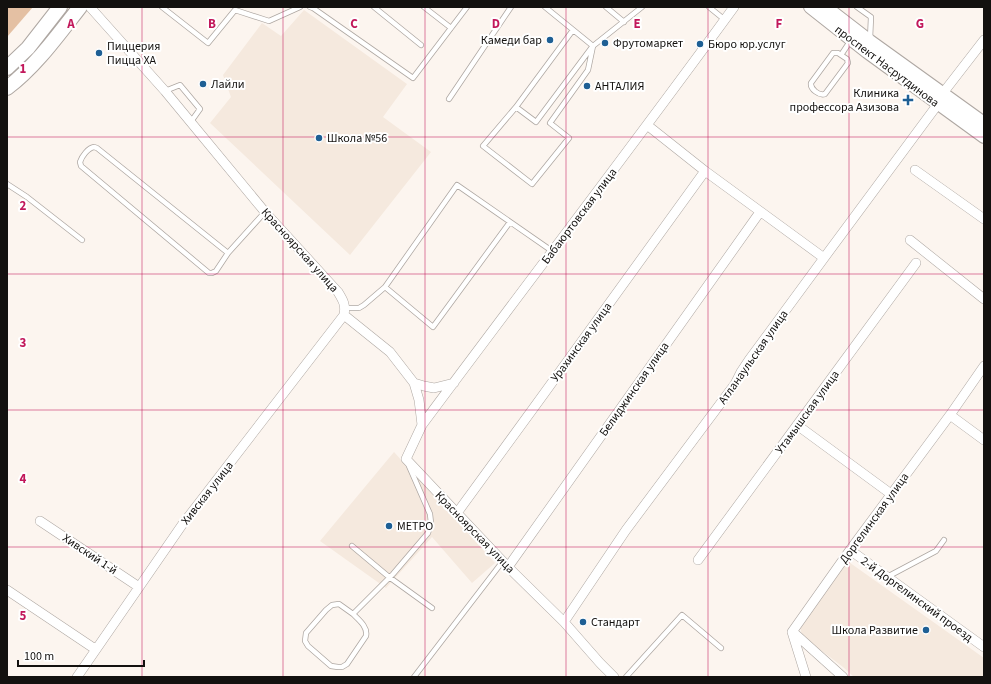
<svg xmlns="http://www.w3.org/2000/svg" width="991" height="684" font-family="'Source Sans 3',sans-serif">
<rect width="100%" height="100%" fill="#fcf5ef"/>
<path fill="#f5e9de" d="M 304,10 L 407,84 L 383,117 L 431,152 L 350,255 L 210,123 L 231,97 L 223,75 L 262,23 L 281,36 Z
M 394,452 L 495,563 L 472,583 L 432,537 L 386,588 L 320,541 Z
M 846,560 L 984,658 L 984,677 L 854,677 L 843,667 L 802,636 L 800,626 Z"/>
<path fill="#e4c0a3" d="M 7,7 L 33,7 L 7,37 Z"/>
<g fill="none" stroke-linecap="round" stroke-linejoin="round">
<g stroke="#aea7a2" stroke-width="6">
<path id="lane" d="M 162,7 L 208,43 L 235,10 L 269,21 L 300,7
M 310,7 L 313,8 L 413,78 L 451,28
M 374,7 L 421,45
M 424,7 L 451,28 L 467,7
M 545,7 L 593,46 L 642,7
M 606,7 L 624,22
M 709,7 L 725,20
M 857,7 L 871,17 L 870,39
M 573,30 L 516,107 L 536,122 L 592,47
M 841,55 L 847,59 L 848,63 L 825,94 C 819,96 810,89 811,83 L 833,53 L 838,53 L 841,55 L 851,40
M 165,91 L 180,85 L 200,109 L 190,123
M 449,99 L 511,7
M 516,107 L 483,146 L 532,184 L 569,138 L 550,123 L 588,70 L 593,46
M 7,184 L 27,197 L 82,240
M 510,222 L 433,327 L 385,287 L 457,185 L 552,251
M 228,253 L 97,148 L 94,147 C 88,148 82,156 80,162 L 81,166 L 209,273 L 212,273 L 216,271 L 228,253 L 265,212
M 346,308 L 359,308 L 364,305 L 385,287
M 352,546 L 389,577 L 432,608
M 887,577 L 936,551 L 944,540
M 353,614 C 359,620 368,627 366,636 L 347,664 L 342,667 L 338,667 L 331,666 L 308,646 L 305,641 L 306,633 L 326,610 L 332,605 L 339,604 L 353,614 L 393,574 L 428,533 L 431,523 L 430,514 L 409,466
M 414,677 L 503,561
M 626,677 L 682,615 L 721,648"/>
</g>
<g stroke="#aea7a2" stroke-width="10">
<path id="street" d="M 90,7 L 165,91 L 265,212 L 338,292 C 343,300 346,305 344,315 L 390,352 L 414,383 L 419,400 L 422,425 L 406,459 L 508,567 L 564,622 L 600,663 L 614,677
M 647,125 L 705,171 L 824,258
M 915,170 L 984,219
M 910,240 L 984,299
M 414,383 L 424,386 L 434,388 L 454,383
M 950,415 L 984,440
M 422,425 C 526,285 632,147 734,7
M 797,425 L 891,494
M 457,513 L 543,395 L 705,171
M 40,521 L 139,587
M 850,550 L 984,647
M 698,560 L 916,263
M 508,567 L 760,212
M 7,590 L 95,649
M 564,622 L 626,530 L 735,384 L 741,372 L 749,360 L 824,258 L 938,104 L 943,93 L 984,40
M 793,632 L 843,677
M 77,677 L 182,525 L 344,315
M 806,677 L 792,632 L 850,550 L 950,415 L 984,366"/>
</g>
<g stroke="#aea7a2" stroke-width="14">
<path id="secondary" d="M 810,7 L 867,52 L 984,137
M 826,7 L 870,41 L 984,123"/>
</g>
<g stroke="#aea7a2" stroke-width="16">
<path id="primary" d="M 7,68 L 28,48 L 60,7
M 7,88 C 36,66 58,35 80,7"/>
</g>
<use href="#lane" stroke="#fff" stroke-width="4.5"/>
<use href="#street" stroke="#fff" stroke-width="9"/>
<use href="#secondary" stroke="#fff" stroke-width="12"/>
<use href="#primary" stroke="#fff" stroke-width="14"/>
</g>
<path fill="none" stroke="#c2185b" stroke-width="1" stroke-opacity="0.55" d="M 142,7 L 142,677M 283,7 L 283,677M 425,7 L 425,677M 566,7 L 566,677M 708,7 L 708,677M 849,7 L 849,677M 7,137 L 984,137M 7,274 L 984,274M 7,410 L 984,410M 7,547 L 984,547"/>
<g fill="#1e5f94" stroke="#fff" stroke-width="1.5">
<circle cx="550" cy="40" r="4"/>
<circle cx="605" cy="43" r="4"/>
<circle cx="700" cy="44" r="4"/>
<circle cx="99" cy="53" r="4"/>
<circle cx="203" cy="84" r="4"/>
<circle cx="587" cy="86" r="4"/>
<path d="M906 94h4v4h4v4h-4v4h-4v-4h-4v-4h4z"/>
<circle cx="319" cy="138" r="4"/>
<circle cx="389" cy="526" r="4"/>
<circle cx="583" cy="622" r="4"/>
<circle cx="926" cy="630" r="4"/>
</g>
<g text-anchor="middle" stroke-width="4" stroke-linejoin="round" paint-order="stroke">
<g font-size="12" fill="#13110f" stroke="#fff" text-anchor="start">
<text x="542" y="44" text-anchor="end">Камеди бар</text>
<text x="613" y="47">Фрутомаркет</text>
<text x="708" y="48">Бюро юр.услуг</text>
<text x="107" y="50">Пиццерия<tspan x="107" dy="14">Пицца ХА</tspan></text>
<text x="211" y="88">Лайли</text>
<text x="595" y="90">АНТАЛИЯ</text>
<text x="899" y="97" text-anchor="end">Клиника<tspan x="899" dy="14">профессора Азизова</tspan></text>
<text x="327" y="142">Школа №56</text>
<text x="397" y="530">МЕТРО</text>
<text x="591" y="626">Стандарт</text>
<text x="918" y="634" text-anchor="end">Школа Развитие</text>
</g>
<g font-size="12" fill="#13110f" stroke="#fff">
<text transform="translate(887 66) rotate(37)" y="4">проспект Насрутдинова</text>
<text transform="translate(579 216) rotate(-53)" y="4">Бабаюртовская улица</text>
<text transform="translate(300 250) rotate(48)" y="4">Красноярская улица</text>
<text transform="translate(581 342) rotate(-54)" y="4">Урахинская улица</text>
<text transform="translate(753 357) rotate(-55)" y="4">Атланаульская улица</text>
<text transform="translate(634 389) rotate(-55)" y="4">Белиджинская улица</text>
<text transform="translate(807 412) rotate(-54)" y="4">Утамышская улица</text>
<text transform="translate(207 493) rotate(-52)" y="4">Хивская улица</text>
<text transform="translate(874 518) rotate(-54)" y="4">Доргелинская улица</text>
<text transform="translate(475 532) rotate(46)" y="4">Красноярская улица</text>
<text transform="translate(90 554) rotate(34)" y="4">Хивский 1-й</text>
<text transform="translate(917 599) rotate(36)" y="4">2-й Доргелинский проезд</text>
</g>
</g>
<g font-size="13" text-anchor="middle" font-weight="bold" fill="#c2185b" stroke="#fff" stroke-width="4" stroke-linejoin="round" paint-order="stroke">
<text x="71" y="28">A</text>
<text x="212" y="28">B</text>
<text x="354" y="28">C</text>
<text x="496" y="28">D</text>
<text x="637" y="28">E</text>
<text x="779" y="28">F</text>
<text x="920" y="28">G</text>
<text x="23" y="73">1</text>
<text x="23" y="210">2</text>
<text x="23" y="347">3</text>
<text x="23" y="483">4</text>
<text x="23" y="620">5</text>
</g>
<rect width="991" height="684" fill="none" stroke="#13110f" stroke-width="16"/>
<path d="M18 660v6h126v-6" fill="none" stroke="#13110f" stroke-width="2"/>
<text x="24" y="660" font-size="12" fill="#13110f" stroke="#ffffff" stroke-width="3" paint-order="stroke">100 m</text>
</svg>
